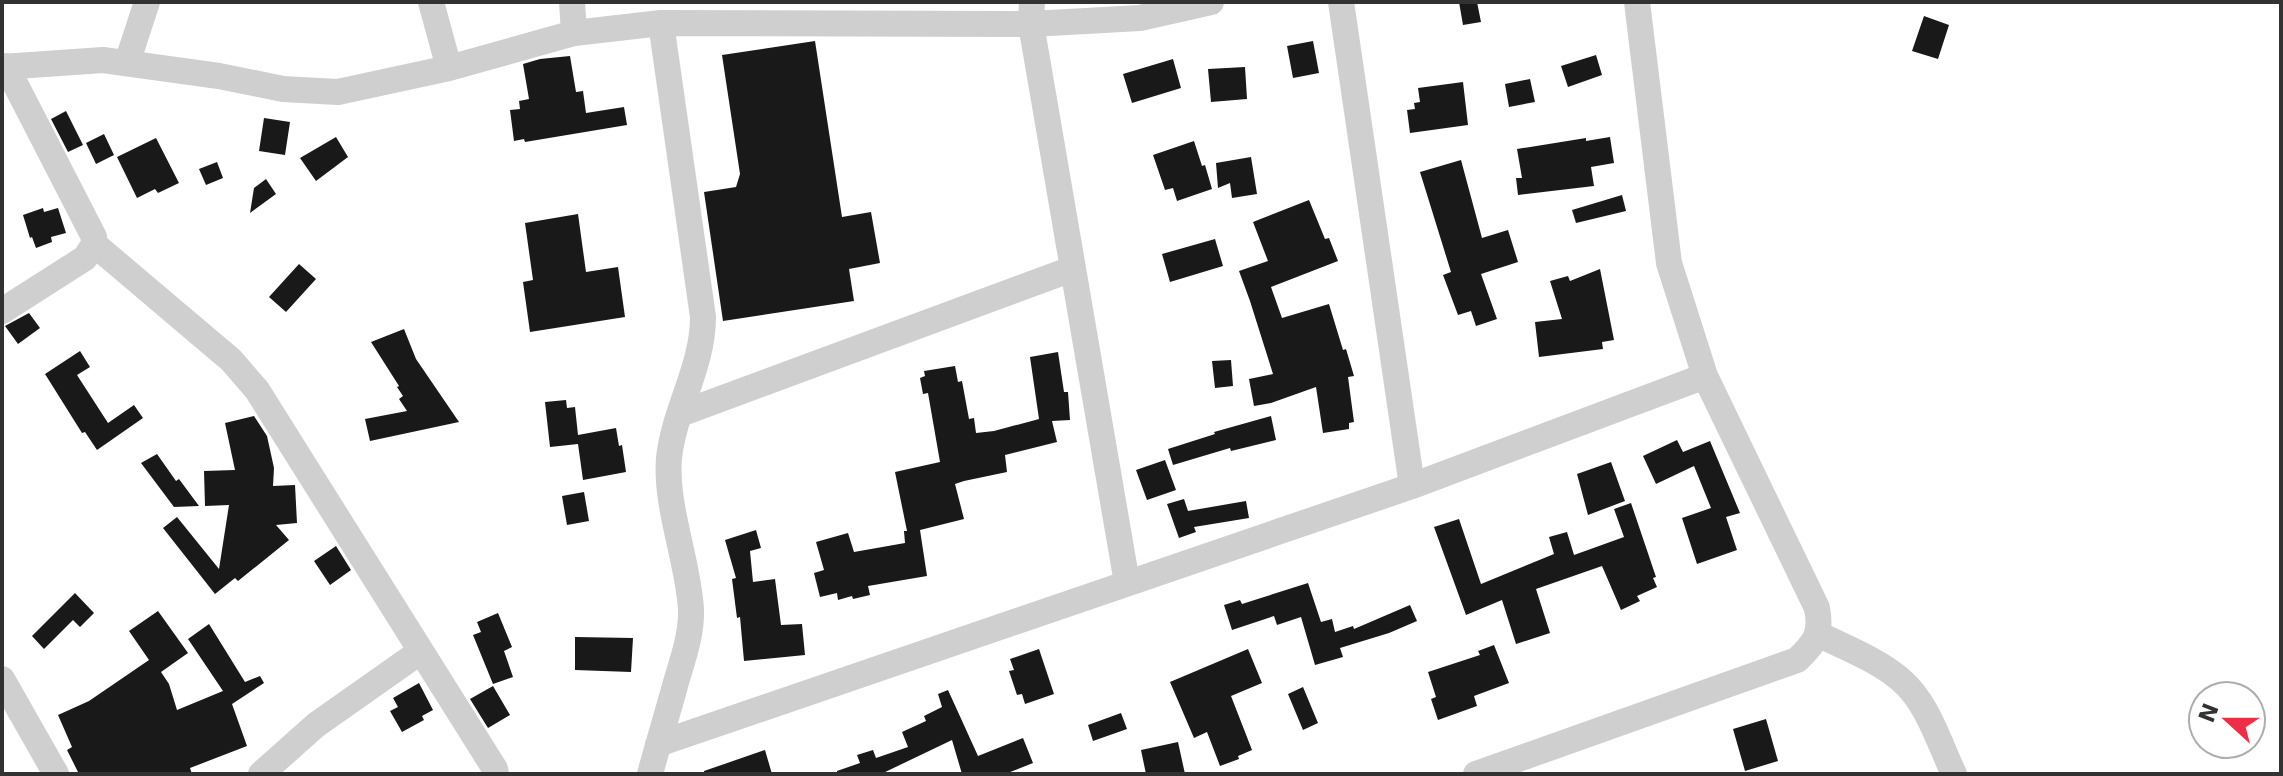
<svg xmlns="http://www.w3.org/2000/svg" width="2283" height="776" font-family="'DejaVu Sans',sans-serif">
<rect width="100%" height="100%" fill="#fff"/>
<path fill="#191919" d="M 1459,2 L 1477,2 L 1481,22 L 1463,25 Z
M 1924,16 L 1949,25 L 1938,59 L 1912,51 Z
M 815,41 L 842,217 L 871,212 L 880,263 L 849,269 L 854,301 L 723,321 L 704,192 L 736,187 L 740,174 L 722,55 Z
M 1313,41 L 1319,73 L 1293,78 L 1287,46 Z
M 1596,55 L 1602,75 L 1568,87 L 1561,66 Z
M 570,56 L 576,92 L 583,91 L 586,113 L 624,107 L 627,125 L 525,142 L 524,139 L 514,141 L 510,110 L 520,109 L 519,101 L 529,99 L 523,64 L 540,59 Z
M 1173,59 L 1181,88 L 1132,103 L 1123,74 Z
M 1245,67 L 1247,99 L 1211,102 L 1208,69 Z
M 1530,79 L 1535,102 L 1509,107 L 1505,84 Z
M 1463,82 L 1468,125 L 1410,133 L 1407,110 L 1415,109 L 1414,103 L 1420,102 L 1418,88 Z
M 66,111 L 83,145 L 68,152 L 51,119 Z
M 264,118 L 290,122 L 285,155 L 259,151 Z
M 104,134 L 114,155 L 96,164 L 86,143 Z
M 336,137 L 348,157 L 316,181 L 300,158 Z
M 1610,137 L 1614,163 L 1591,167 L 1594,186 L 1518,195 L 1516,178 L 1522,178 L 1517,149 L 1586,138 L 1586,141 Z
M 156,138 L 179,183 L 158,193 L 155,189 L 137,198 L 117,157 Z
M 1194,141 L 1202,166 L 1205,165 L 1212,189 L 1177,201 L 1173,188 L 1165,190 L 1153,155 Z
M 1251,157 L 1257,194 L 1232,198 L 1230,183 L 1218,188 L 1216,163 Z
M 1461,160 L 1482,238 L 1508,230 L 1518,262 L 1481,274 L 1497,319 L 1476,326 L 1471,311 L 1458,315 L 1443,275 L 1451,272 L 1420,172 Z
M 217,162 L 223,178 L 206,185 L 199,169 Z
M 266,179 L 276,194 L 250,213 L 254,188 Z
M 1622,195 L 1626,211 L 1576,223 L 1572,210 Z
M 1309,200 L 1325,239 L 1329,238 L 1338,261 L 1271,287 L 1282,318 L 1329,304 L 1343,350 L 1346,349 L 1354,376 L 1348,377 L 1354,422 L 1349,423 L 1349,429 L 1323,433 L 1316,387 L 1271,403 L 1254,406 L 1249,379 L 1273,374 L 1250,301 L 1239,271 L 1268,261 L 1253,222 Z
M 43,208 L 44,212 L 58,208 L 66,233 L 51,237 L 52,242 L 36,248 L 32,237 L 30,238 L 23,215 Z
M 578,214 L 586,272 L 618,267 L 625,317 L 530,332 L 523,282 L 533,280 L 525,223 Z
M 1215,239 L 1223,266 L 1170,282 L 1162,254 Z
M 299,264 L 316,279 L 286,312 L 269,297 Z
M 1600,269 L 1614,340 L 1602,342 L 1603,349 L 1539,357 L 1535,322 L 1562,319 L 1550,281 L 1568,276 L 1570,281 Z
M 29,313 L 40,328 L 18,344 L 5,326 Z
M 404,329 L 416,359 L 459,422 L 370,441 L 365,419 L 407,411 L 399,399 L 403,396 L 397,387 L 399,386 L 371,342 Z
M 80,351 L 90,367 L 77,375 L 108,423 L 134,405 L 143,418 L 97,450 L 85,432 L 82,433 L 45,374 Z
M 1058,352 L 1064,392 L 1068,392 L 1070,420 L 1052,421 L 1057,442 L 1005,455 L 1007,472 L 964,481 L 955,484 L 964,519 L 920,530 L 927,576 L 868,586 L 870,595 L 853,599 L 852,596 L 838,600 L 837,593 L 820,597 L 814,573 L 824,570 L 816,542 L 848,533 L 854,552 L 905,543 L 904,531 L 907,531 L 895,472 L 940,462 L 928,393 L 923,394 L 920,378 L 925,376 L 924,371 L 955,366 L 958,382 L 962,381 L 969,419 L 974,418 L 976,433 L 994,431 L 1039,419 L 1030,357 Z
M 1231,360 L 1233,386 L 1215,388 L 1212,361 Z
M 566,400 L 567,408 L 575,407 L 578,435 L 616,428 L 619,446 L 622,445 L 626,472 L 583,480 L 578,444 L 550,447 L 545,402 Z
M 254,416 L 267,436 L 274,468 L 273,486 L 295,485 L 297,523 L 276,525 L 289,540 L 238,581 L 235,578 L 215,594 L 163,528 L 177,517 L 219,569 L 229,505 L 205,506 L 204,471 L 235,470 L 225,423 Z
M 1271,416 L 1276,440 L 1231,451 L 1230,448 L 1173,465 L 1168,449 L 1215,434 L 1214,432 Z
M 1677,440 L 1683,452 L 1710,441 L 1740,513 L 1726,517 L 1737,550 L 1697,564 L 1682,518 L 1711,508 L 1694,466 L 1656,484 L 1643,456 Z
M 157,454 L 176,481 L 179,479 L 199,506 L 174,507 L 141,463 Z
M 1165,460 L 1176,490 L 1147,500 L 1136,470 Z
M 1611,462 L 1625,501 L 1588,515 L 1577,474 Z
M 584,492 L 589,521 L 567,525 L 562,496 Z
M 1184,499 L 1188,511 L 1246,501 L 1249,518 L 1194,527 L 1196,532 L 1179,538 L 1167,504 Z
M 1631,503 L 1656,577 L 1653,578 L 1657,587 L 1637,596 L 1640,601 L 1621,610 L 1602,566 L 1536,589 L 1550,633 L 1516,644 L 1502,600 L 1466,615 L 1434,527 L 1459,519 L 1481,584 L 1554,554 L 1549,537 L 1567,532 L 1574,555 L 1624,537 L 1614,509 Z
M 756,530 L 761,548 L 750,551 L 753,582 L 775,579 L 781,625 L 802,624 L 805,655 L 744,661 L 740,617 L 737,618 L 732,579 L 736,578 L 725,540 Z
M 336,546 L 351,570 L 330,585 L 314,561 Z
M 1308,583 L 1321,622 L 1332,619 L 1335,632 L 1353,626 L 1354,629 L 1410,605 L 1417,621 L 1389,633 L 1340,648 L 1343,657 L 1315,665 L 1301,617 L 1277,625 L 1274,616 L 1232,630 L 1224,605 L 1240,600 L 1242,604 Z
M 75,593 L 94,613 L 80,627 L 73,620 L 44,649 L 32,636 Z
M 158,611 L 188,653 L 161,672 L 169,684 L 177,710 L 223,691 L 188,639 L 209,624 L 245,682 L 260,676 L 264,683 L 232,704 L 247,746 L 190,768 L 192,774 L 79,774 L 67,750 L 72,747 L 58,715 L 89,701 L 149,660 L 129,631 Z
M 498,613 L 512,647 L 504,651 L 513,677 L 493,684 L 473,635 L 481,632 L 477,622 Z
M 575,637 L 633,638 L 631,672 L 575,670 Z
M 1494,645 L 1509,683 L 1474,696 L 1477,706 L 1438,720 L 1431,699 L 1436,697 L 1428,672 L 1480,655 L 1478,651 Z
M 1039,649 L 1054,694 L 1025,704 L 1022,694 L 1017,695 L 1009,671 L 1014,670 L 1010,659 Z
M 1248,649 L 1262,683 L 1231,696 L 1252,750 L 1238,756 L 1239,759 L 1220,766 L 1207,732 L 1194,738 L 1170,682 Z
M 419,683 L 433,710 L 422,716 L 424,720 L 402,732 L 390,711 L 398,707 L 393,698 Z
M 493,686 L 510,715 L 488,728 L 470,699 Z
M 1303,687 L 1318,723 L 1303,730 L 1288,694 Z
M 948,690 L 978,756 L 1023,738 L 1033,763 L 1005,774 L 962,774 L 952,740 L 881,774 L 837,774 L 837,771 L 860,763 L 857,755 L 873,750 L 876,758 L 908,747 L 902,732 L 926,721 L 924,716 L 942,707 L 938,694 Z
M 1121,713 L 1127,729 L 1093,741 L 1088,725 Z
M 1766,719 L 1778,761 L 1745,771 L 1733,729 Z
M 1178,742 L 1185,774 L 1146,774 L 1141,750 Z
M 765,750 L 772,774 L 704,774 L 704,771 Z"/>
<g fill="none" stroke-linecap="round" stroke-linejoin="round">
<path stroke="#cfcfcf" stroke-width="26" d="M 431,2 L 449,68
M 572,2 L 574,33
M 1032,2 L 1031,24 L 1127,583
M 1341,2 L 1412,486 L 1705,376
M 127,63 L 147,2
M 6,66 L 94,237 L 94,244 L 231,360 L 257,390 L 495,769 L 496,774
M 2,67 L 103,60 L 219,76 L 283,89 L 338,92 L 449,68 L 574,33 L 661,23 L 1031,24 L 1140,18 L 1211,2
M 2,311 L 85,258 L 94,244
M 680,414 L 1072,269
M 1818,634 C 1846,648 1878,660 1901,680 C 1928,703 1939,743 1954,774
M 2,679 L 56,774
M 658,744 L 1412,486
M 261,774 L 316,725 L 421,651
M 650,774 C 658,744 667,715 675,686 C 682,661 692,635 691,609 C 688,560 665,506 669,458 C 674,410 703,367 703,317 L 661,23
M 1476,774 L 1797,660 C 1815,643 1822,634 1817,608 L 1705,376 L 1669,263 L 1637,2"/>
</g>
<rect width="2283" height="776" fill="none" stroke="#323232" stroke-width="8"/>
<g transform="translate(2227 720) rotate(291)"><circle r="38" fill="#ffffff" stroke="#adadad" stroke-width="2"/>
<path d="M0-6L14 30L0 20L-14 30Z" fill="#ee2e45"/>
<text y="-12" font-size="22" font-weight="bold" text-anchor="middle" fill="#323232">N</text>
</g>
</svg>
